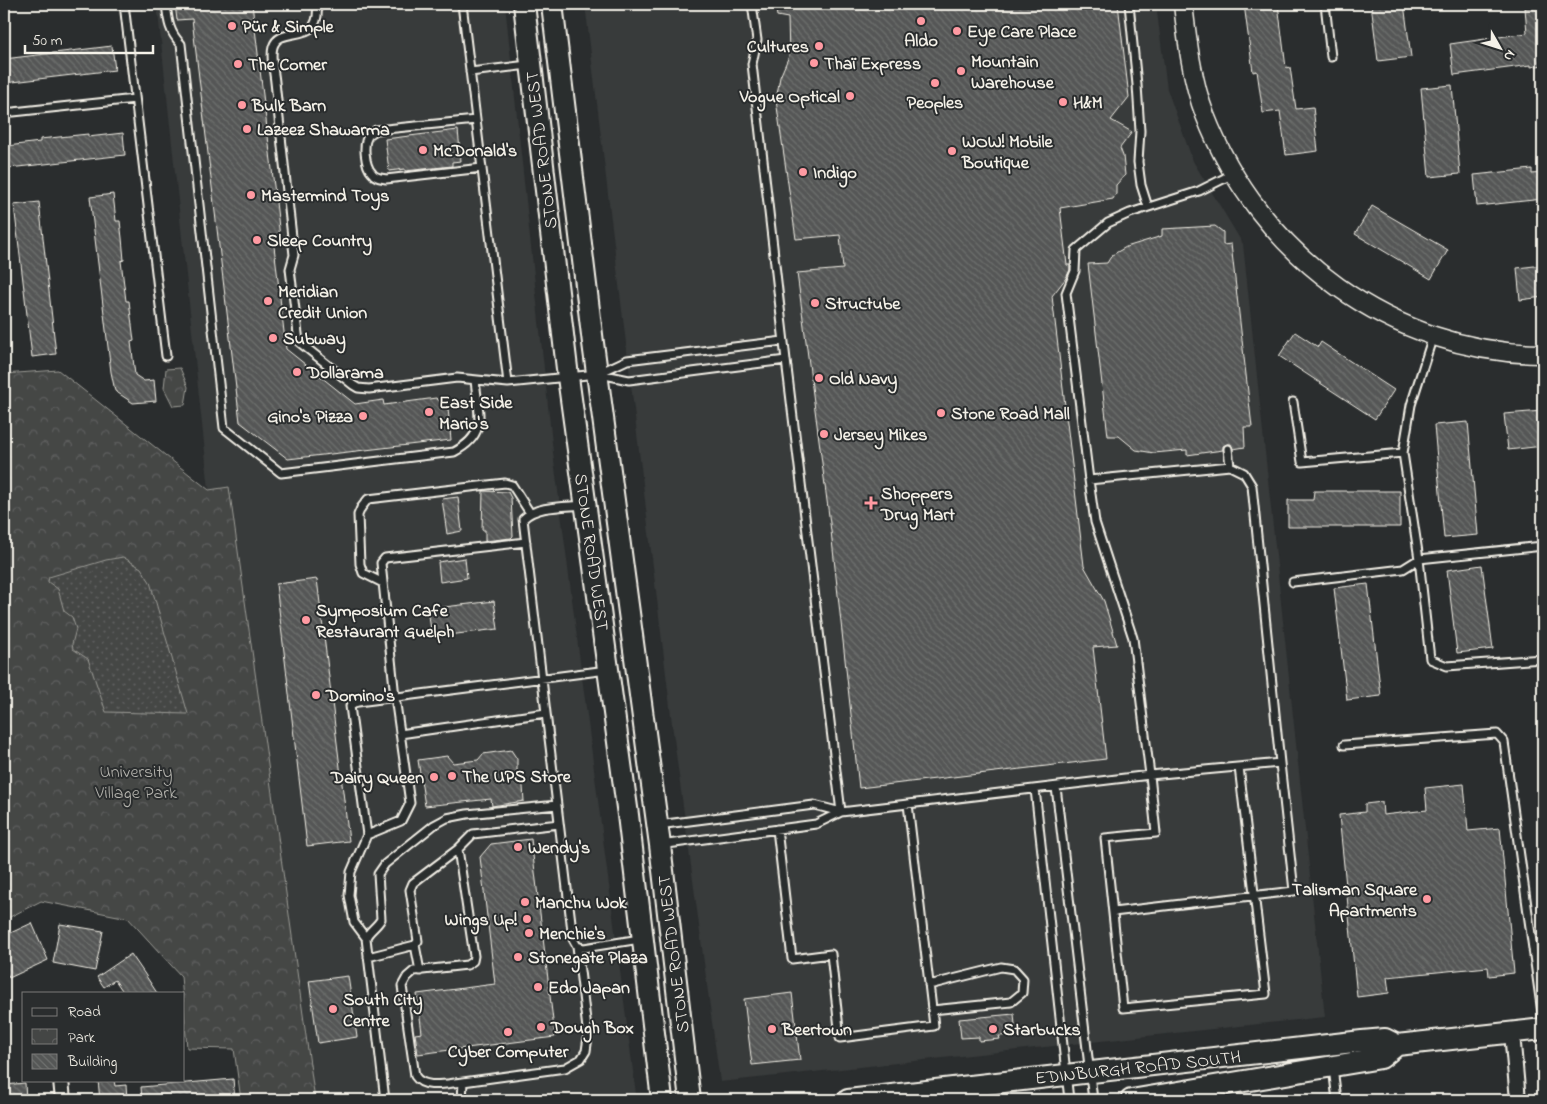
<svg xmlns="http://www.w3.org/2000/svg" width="1547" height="1104" font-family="'Indie Flower',sans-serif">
<defs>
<pattern id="park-crowns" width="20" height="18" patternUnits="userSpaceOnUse" patternTransform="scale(1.25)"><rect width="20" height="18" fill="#444645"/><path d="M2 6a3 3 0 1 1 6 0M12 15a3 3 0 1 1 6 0" fill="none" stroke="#606160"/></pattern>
<pattern id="garden-dots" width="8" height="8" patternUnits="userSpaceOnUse" patternTransform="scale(1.25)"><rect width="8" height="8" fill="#444645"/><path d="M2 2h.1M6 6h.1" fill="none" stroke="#606160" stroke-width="1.8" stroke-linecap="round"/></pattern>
<pattern id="building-back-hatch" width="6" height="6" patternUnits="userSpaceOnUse" patternTransform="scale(1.25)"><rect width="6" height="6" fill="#555756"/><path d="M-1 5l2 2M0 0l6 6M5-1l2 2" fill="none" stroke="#6e706e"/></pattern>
</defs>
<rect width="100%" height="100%" fill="#2a2d2e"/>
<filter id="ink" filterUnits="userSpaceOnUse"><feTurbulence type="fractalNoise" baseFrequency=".02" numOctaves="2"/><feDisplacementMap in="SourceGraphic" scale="10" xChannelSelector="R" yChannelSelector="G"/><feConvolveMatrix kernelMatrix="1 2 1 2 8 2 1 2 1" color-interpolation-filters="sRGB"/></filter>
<g filter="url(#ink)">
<path fill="#373a3a" d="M 157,4 L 505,4 L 553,452 L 636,1094 L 575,1100 L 315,1100 L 229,488 L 209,490 Z
M 585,4 L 1156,4 L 1167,89 L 1193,161 L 1243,244 L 1325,1017 L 720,1082 L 672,724 Z
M 1349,1093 L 1350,1100 L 1284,1100 Z"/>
<path fill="url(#park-crowns)" stroke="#9c9c96" d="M 180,368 L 188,387 L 185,405 L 173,406 L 164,388 L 166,369 Z
M 58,370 L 209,490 L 229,487 L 315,1100 L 241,1100 L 234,1049 L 187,1048 L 181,976 L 128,918 L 41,901 L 4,920 L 4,374 Z"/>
<path fill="url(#garden-dots)" stroke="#9c9c96" d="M 123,557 L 141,568 L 150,582 L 188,714 L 106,712 L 88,659 L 73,649 L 72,644 L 76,629 L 72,617 L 64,611 L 58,589 L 48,582 L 49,577 L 106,560 Z"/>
<path fill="url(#building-back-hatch)" stroke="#f4f1e8" d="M 175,4 L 252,4 L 278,219 L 280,238 L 274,246 L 286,349 L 355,404 L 383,400 L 384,405 L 436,398 L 448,408 L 451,440 L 288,459 L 240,422 L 192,19 L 177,20 Z
M 775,4 L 1118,4 L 1129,97 L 1111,120 L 1132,132 L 1120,148 L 1123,156 L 1125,175 L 1116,185 L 1116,194 L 1113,199 L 1060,208 L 1067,265 L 1070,265 L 1070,270 L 1066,278 L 1052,296 L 1084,566 L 1104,601 L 1117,645 L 1093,647 L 1106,759 L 859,788 L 831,531 L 797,273 L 843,269 L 840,235 L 796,239 L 776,100 L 780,77 L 789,56 L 788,18 L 777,16 Z
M 1244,4 L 1278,4 L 1286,68 L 1290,67 L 1296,109 L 1313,107 L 1318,151 L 1286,155 L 1280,111 L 1263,113 L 1257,71 L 1253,72 Z
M 1371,4 L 1404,4 L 1411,57 L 1378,61 Z
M 1543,6 L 1543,65 L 1531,67 L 1531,65 L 1454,75 L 1450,44 L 1527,33 L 1525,8 Z
M 112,46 L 115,70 L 4,83 L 4,59 Z
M 1452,85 L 1460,174 L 1429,177 L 1421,88 Z
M 458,130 L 461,161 L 452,162 L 452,166 L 405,171 L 405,169 L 389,171 L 385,139 Z
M 123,133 L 125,155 L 9,168 L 7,146 L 40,142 L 40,139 L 88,134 L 88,137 Z
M 1532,169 L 1532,174 L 1543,173 L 1543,199 L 1477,206 L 1474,175 Z
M 113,194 L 116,221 L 120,221 L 122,238 L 124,260 L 121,261 L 126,301 L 129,301 L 134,341 L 131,342 L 135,375 L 144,381 L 154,380 L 156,401 L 133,403 L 115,391 L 111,372 L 90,197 Z
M 39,202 L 56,354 L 32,357 L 14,205 Z
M 1372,206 L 1448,250 L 1431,279 L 1355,234 Z
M 1215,226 L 1223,232 L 1223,245 L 1231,244 L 1252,427 L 1244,427 L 1245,447 L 1233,449 L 1231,444 L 1227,444 L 1223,446 L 1223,450 L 1187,455 L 1187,450 L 1154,453 L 1136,450 L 1119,436 L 1108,436 L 1088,264 L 1107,263 L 1112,255 L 1126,247 L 1162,236 L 1162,229 Z
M 1543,265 L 1543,297 L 1520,300 L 1517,268 Z
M 1295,332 L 1318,347 L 1321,342 L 1394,390 L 1375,419 L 1279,356 Z
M 1543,411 L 1543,446 L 1508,450 L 1504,414 Z
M 1468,422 L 1478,535 L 1444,538 L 1434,425 Z
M 483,491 L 508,492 L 511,498 L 513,536 L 511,538 L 485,541 L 485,530 L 482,530 Z
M 1314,491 L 1400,491 L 1400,527 L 1288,527 L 1288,500 L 1313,500 Z
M 458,497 L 462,531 L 447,534 L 442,499 Z
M 465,558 L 467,578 L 440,582 L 438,562 Z
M 1482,565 L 1493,649 L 1457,653 L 1447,570 Z
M 317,579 L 349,841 L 307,846 L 276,584 Z
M 1368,584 L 1381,696 L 1347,700 L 1334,588 Z
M 494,601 L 498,629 L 432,637 L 428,609 Z
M 511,750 L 517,759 L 517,773 L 522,773 L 524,801 L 492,806 L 491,799 L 425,806 L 418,760 L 447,756 L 453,763 L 478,760 L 483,754 Z
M 1464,784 L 1468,831 L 1500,828 L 1514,973 L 1489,976 L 1488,967 L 1387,977 L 1389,993 L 1357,997 L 1339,815 L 1365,812 L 1365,804 L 1382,802 L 1383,815 L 1427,810 L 1425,788 Z
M 531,839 L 555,1037 L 418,1054 L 415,1034 L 422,1033 L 417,994 L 495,984 L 480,857 L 491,844 Z
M 32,923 L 48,960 L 9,978 L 4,967 L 4,936 Z
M 60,924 L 103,931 L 95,971 L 53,963 Z
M 131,954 L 144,973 L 157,993 L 124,993 L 115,980 L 104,987 L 97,977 Z
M 348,976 L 357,1037 L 318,1043 L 309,981 Z
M 792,993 L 800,1060 L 752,1065 L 744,999 Z
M 1014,1014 L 1016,1035 L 999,1036 L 1000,1039 L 979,1041 L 979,1037 L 961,1038 L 959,1019 Z
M 233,1079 L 235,1100 L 142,1100 L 141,1087 Z
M 98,1080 L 114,1080 L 115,1086 L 126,1085 L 127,1099 L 100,1100 Z
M 25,1083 L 26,1100 L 6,1100 L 5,1085 Z"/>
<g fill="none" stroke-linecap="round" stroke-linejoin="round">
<g stroke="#f4f1e8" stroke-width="11">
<path id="service" d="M 124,4 L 166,356
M 166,4 C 168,21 169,32 181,44 L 224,428 L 281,473 L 454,452 C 489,434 478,413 475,380
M 317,4 C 322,48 280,23 273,47 C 270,57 274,71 275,82 L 294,255 L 290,269 L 299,342 L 353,385 L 358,388 L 369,389 L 457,378 L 508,383 L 568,377 L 597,374 L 627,360 L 783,341
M 462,4 L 508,383
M 752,4 L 757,40 L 752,64 L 786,360 L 841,812 L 1150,775 L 1280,763 L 1252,486 L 1244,473 L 1230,466 L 1089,480 L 1066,293 L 1075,271 L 1076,250 L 1108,223 L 1130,213 L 1199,191 L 1233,174
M 1129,4 L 1137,85 L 1140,131 L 1138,162 L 1141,185 L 1148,207
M 1325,4 L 1331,57
M 470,72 L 528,65
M 4,113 L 135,99
M 476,120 L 376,130 C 375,131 370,134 369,135 C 362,143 365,166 372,173 C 375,178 381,178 386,179 L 482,168
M 1433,336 L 1411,405 L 1403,453 L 1419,559 L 1430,659 L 1447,666 L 1543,659
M 600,374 L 629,380 L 786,360
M 1293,402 L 1302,462 L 1403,453
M 1228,449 L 1230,466
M 1089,480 L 1095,522 L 1133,638 L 1150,775 L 1156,833 L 1105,838 L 1123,1008 L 1266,994 L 1239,767
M 1293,582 L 1403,569 L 1419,559 L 1543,546
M 383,583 L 363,573 L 360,564 L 358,515 L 361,508 L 368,499 L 505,483 L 512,485 L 530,513
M 546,713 L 573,939 L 577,946 L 584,948 L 640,939
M 400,734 L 546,713 L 523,519 C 537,505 565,507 584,505
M 1344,745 L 1497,734 L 1504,742 L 1543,1020
M 1056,787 L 1093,1100
M 1035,789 L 1069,1100
M 658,825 L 814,805 L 841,812
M 777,829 L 792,959 L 831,954 L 840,1038 L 934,1026 L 908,804
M 367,835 L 401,821 L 410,803 L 395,697 L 381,563 L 385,558 L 526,542
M 660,845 L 816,824 L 841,812
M 1113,912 L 1294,891 L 1280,763
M 366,938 C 368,931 377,927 381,919 L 378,874 L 385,864 L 434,825 L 447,818 L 467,814 L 557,805
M 415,945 L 420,971
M 368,957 L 415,945 L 418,941 L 410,890 L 413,883 L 458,849
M 929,985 L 1001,967 L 1014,969 L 1023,979 L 1022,993 L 1011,1002 L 932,1010
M 1333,1068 L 1337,1100
M 463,1082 C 448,1083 424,1090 415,1076 L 402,986 L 407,977 L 414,971 L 467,965 L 473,961 L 474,956 L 458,849 L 473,834 L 559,824
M 385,1100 L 366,938 L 354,922 L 349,895 L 351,872 L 367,835 L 350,706 L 354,703 L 358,702 L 607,670
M 462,1100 L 463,1082 L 565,1068 L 581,1059 L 586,1051 L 588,1037 L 577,946"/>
</g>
<g stroke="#f4f1e8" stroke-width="18">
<path id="minor" d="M 1512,1033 L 1518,1100
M 61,1080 L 63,1100"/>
</g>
<g stroke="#f4f1e8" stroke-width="21">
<path id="tertiary" d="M 1183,4 C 1187,39 1192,82 1205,115 C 1259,255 1392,353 1543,354"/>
</g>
<g stroke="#f4f1e8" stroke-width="24">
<path id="secondary" d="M 524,4 L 568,377 L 628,815 L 662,1100
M 552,4 L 593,343 L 660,845 L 690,1100
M 848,1100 L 1362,1041 L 1385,1039 L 1397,1045 L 1543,1029
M 1131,1100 L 1381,1058 L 1397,1045"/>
</g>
<use href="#service" stroke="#2a2d2e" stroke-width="7"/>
<use href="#minor" stroke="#2a2d2e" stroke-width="14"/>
<use href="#tertiary" stroke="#2a2d2e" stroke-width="18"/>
<use href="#secondary" stroke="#2a2d2e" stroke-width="20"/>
</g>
</g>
<g fill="#ff9aa2" stroke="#2a2d2e" stroke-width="2">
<circle cx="921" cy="21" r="5"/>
<circle cx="232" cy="26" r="5"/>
<circle cx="957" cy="31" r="5"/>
<circle cx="819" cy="46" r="5"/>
<circle cx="814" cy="63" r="5"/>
<circle cx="238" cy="64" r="5"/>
<circle cx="961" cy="71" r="5"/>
<circle cx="935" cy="83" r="5"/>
<circle cx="850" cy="96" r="5"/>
<circle cx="1063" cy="102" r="5"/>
<circle cx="242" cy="105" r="5"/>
<circle cx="247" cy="129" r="5"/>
<circle cx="423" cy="150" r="5"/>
<circle cx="952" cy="151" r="5"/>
<circle cx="803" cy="172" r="5"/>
<circle cx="251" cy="195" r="5"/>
<circle cx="257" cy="240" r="5"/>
<circle cx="268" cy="301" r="5"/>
<circle cx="815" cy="303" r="5"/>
<circle cx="273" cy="338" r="5"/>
<circle cx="297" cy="372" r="5"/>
<circle cx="819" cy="378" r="5"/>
<circle cx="429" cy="412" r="5"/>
<circle cx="941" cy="413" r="5"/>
<circle cx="363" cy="416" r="5"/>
<circle cx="824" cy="434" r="5"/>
<path d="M868.5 495.5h5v5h5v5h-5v5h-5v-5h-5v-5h5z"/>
<circle cx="306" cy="620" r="5"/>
<circle cx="316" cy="695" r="5"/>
<circle cx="452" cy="776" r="5"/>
<circle cx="434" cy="777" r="5"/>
<circle cx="518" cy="847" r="5"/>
<circle cx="1427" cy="899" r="5"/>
<circle cx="525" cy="902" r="5"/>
<circle cx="527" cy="919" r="5"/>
<circle cx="529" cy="933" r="5"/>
<circle cx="518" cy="957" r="5"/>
<circle cx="538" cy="987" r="5"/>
<circle cx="333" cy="1009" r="5"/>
<circle cx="541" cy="1027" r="5"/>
<circle cx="772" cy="1029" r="5"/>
<circle cx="993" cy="1029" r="5"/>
<circle cx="508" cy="1032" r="5"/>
</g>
<g text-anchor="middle" stroke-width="4" stroke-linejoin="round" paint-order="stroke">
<g font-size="18" font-weight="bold" fill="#f4f1e8" stroke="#2a2d2e" text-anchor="start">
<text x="242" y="32">Pür &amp; Simple</text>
<text x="967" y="37">Eye Care Place</text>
<text x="921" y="46" text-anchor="middle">Aldo</text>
<text x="809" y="52" text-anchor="end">Cultures</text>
<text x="971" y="67">Mountain<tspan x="971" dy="21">Warehouse</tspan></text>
<text x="824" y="69">Thaï Express</text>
<text x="248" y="70">The Corner</text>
<text x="840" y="102" text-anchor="end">Vogue Optical</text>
<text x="935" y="108" text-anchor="middle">Peoples</text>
<text x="1073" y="108">H&amp;M</text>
<text x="252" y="111">Bulk Barn</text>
<text x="257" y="135">Lazeez Shawarma</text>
<text x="962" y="147">WOW! Mobile<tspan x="962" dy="21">Boutique</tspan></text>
<text x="433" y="156">McDonald's</text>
<text x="813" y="178">Indigo</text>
<text x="261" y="201">Mastermind Toys</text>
<text x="267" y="246">Sleep Country</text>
<text x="278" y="297">Meridian<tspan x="278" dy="21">Credit Union</tspan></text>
<text x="825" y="309">Structube</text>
<text x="283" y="344">Subway</text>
<text x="307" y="378">Dollarama</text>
<text x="829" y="384">Old Navy</text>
<text x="439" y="408">East Side<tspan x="439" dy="21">Mario's</tspan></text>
<text x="951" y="419">Stone Road Mall</text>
<text x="353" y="422" text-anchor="end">Gino's Pizza</text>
<text x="834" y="440">Jersey Mikes</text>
<text x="881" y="499">Shoppers<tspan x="881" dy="21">Drug Mart</tspan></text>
<text x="316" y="616">Symposium Cafe<tspan x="316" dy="21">Restaurant Guelph</tspan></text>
<text x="326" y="701">Domino's</text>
<text x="462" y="782">The UPS Store</text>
<text x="424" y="783" text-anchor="end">Dairy Queen</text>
<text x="528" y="853">Wendy's</text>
<text x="1417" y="895" text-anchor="end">Talisman Square<tspan x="1417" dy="21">Apartments</tspan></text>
<text x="535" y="908">Manchu Wok</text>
<text x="517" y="925" text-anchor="end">Wings Up!</text>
<text x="539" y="939">Menchie's</text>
<text x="528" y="963">Stonegate Plaza</text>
<text x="548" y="993">Edo Japan</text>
<text x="343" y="1005">South City<tspan x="343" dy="21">Centre</tspan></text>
<text x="551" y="1033">Dough Box</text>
<text x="782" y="1035">Beertown</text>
<text x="1003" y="1035">Starbucks</text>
<text x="508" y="1057" text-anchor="middle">Cyber Computer</text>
</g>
<g font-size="18" fill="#f4f1e8" stroke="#2a2d2e">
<text transform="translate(541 150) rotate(-97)" y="6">STONE ROAD WEST</text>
<text transform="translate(592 552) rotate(82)" y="6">STONE ROAD WEST</text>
<text transform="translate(673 954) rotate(-97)" y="6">STONE ROAD WEST</text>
<text transform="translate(1138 1067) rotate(-6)" y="6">EDINBURGH ROAD SOUTH</text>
</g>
<g font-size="18" fill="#b6b5af" stroke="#2a2d2e">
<text x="136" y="777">University<tspan x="136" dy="21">Village Park</tspan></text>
</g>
</g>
<rect width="1547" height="1104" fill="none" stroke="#2a2d2e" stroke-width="20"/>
<rect x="10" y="10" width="1527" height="1084" fill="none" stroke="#f4f1e8" stroke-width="2" filter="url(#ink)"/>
<rect x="22" y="992" width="162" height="90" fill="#2a2d2e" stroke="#7b7b78"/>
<rect x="32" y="1008" width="25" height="8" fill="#2a2d2e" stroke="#7b7b78"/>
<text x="68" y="1016" font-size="15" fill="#f4f1e8">Road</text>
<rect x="32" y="1029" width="25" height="15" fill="url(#park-crowns)" stroke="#7b7b78"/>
<text x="68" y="1042" font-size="15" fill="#f4f1e8">Park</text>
<rect x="32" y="1054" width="25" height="15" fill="url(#building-back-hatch)" stroke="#7b7b78"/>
<text x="68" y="1066" font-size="15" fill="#f4f1e8">Building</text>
<g transform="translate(1500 48) rotate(129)" stroke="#2a2d2e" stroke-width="4" paint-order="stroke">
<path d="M0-4L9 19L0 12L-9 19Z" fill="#f4f1e8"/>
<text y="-8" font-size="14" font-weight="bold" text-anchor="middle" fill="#f4f1e8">N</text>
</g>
<path d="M25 45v8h128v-8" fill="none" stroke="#f4f1e8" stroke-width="2.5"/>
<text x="32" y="45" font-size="15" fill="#f4f1e8" stroke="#2a2d2e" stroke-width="4" paint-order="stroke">50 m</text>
</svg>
